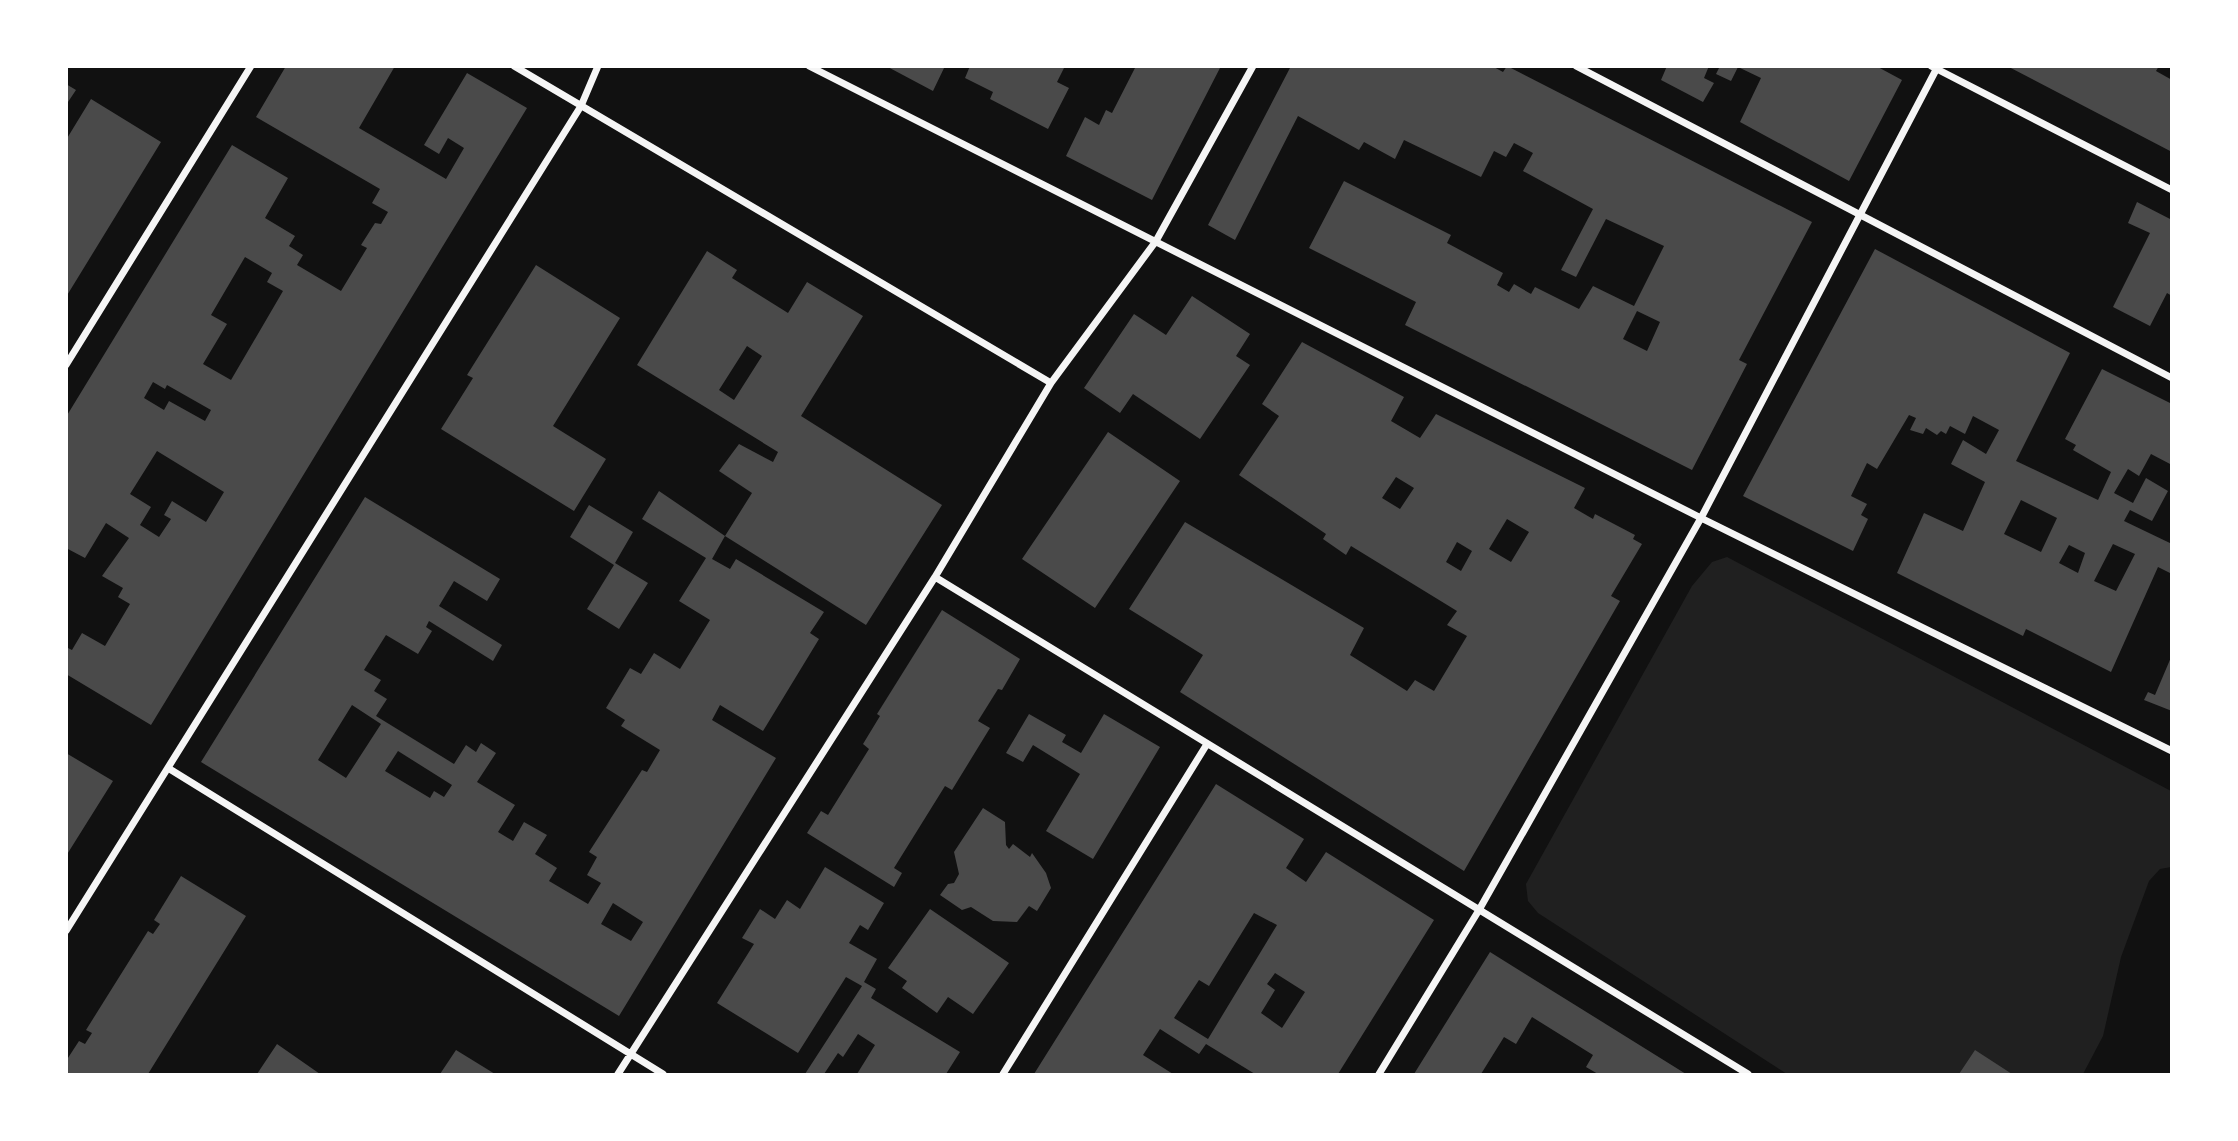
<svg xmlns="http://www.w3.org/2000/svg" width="2238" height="1141" font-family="Karla,sans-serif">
<rect width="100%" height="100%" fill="#111"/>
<path fill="#202020" d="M 1727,557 L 2171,791 L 2171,867 L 2160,869 L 2149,881 L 2121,957 L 2103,1036 L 2083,1074 L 1787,1074 L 1538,913 L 1528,901 L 1526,884 L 1692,586 L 1712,562 Z"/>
<path fill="#4a4a4a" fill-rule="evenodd" d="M 286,66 L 395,66 L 359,128 L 446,179 L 464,148 L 448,138 L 439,154 L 424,145 L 467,73 L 527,108 L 151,725 L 66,674 L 66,647 L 72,650 L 82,633 L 105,646 L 130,604 L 118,597 L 123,588 L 102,576 L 129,538 L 106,523 L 85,558 L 66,548 L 66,417 L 232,145 L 288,178 L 265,218 L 295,236 L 289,246 L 303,255 L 297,265 L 341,291 L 367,248 L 361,245 L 375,223 L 381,224 L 388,212 L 372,203 L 380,189 L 256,117 ZM 245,257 L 272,273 L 267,282 L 283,291 L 231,380 L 203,364 L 227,324 L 211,315 ZM 153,382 L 165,389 L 167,385 L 211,410 L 205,421 L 169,401 L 164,410 L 144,398 ZM 157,451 L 224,492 L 206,522 L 172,501 L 164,515 L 171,519 L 159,537 L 140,525 L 151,507 L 130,494 Z
M 886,66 L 945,66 L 933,91 Z
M 970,66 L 1065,66 L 1057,82 L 1069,88 L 1048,129 L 990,99 L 993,92 L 965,78 Z
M 1136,66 L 1221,66 L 1152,200 L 1066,156 L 1085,117 L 1099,125 L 1106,110 L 1112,113 Z
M 1291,66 L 1492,66 L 1503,72 L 1507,66 L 1812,222 L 1739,360 L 1747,364 L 1692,470 L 1405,325 L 1416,302 L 1309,248 L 1344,181 L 1451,235 L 1447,243 L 1503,273 L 1497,285 L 1509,292 L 1514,284 L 1531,294 L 1535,287 L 1579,309 L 1593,286 L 1634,306 L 1664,246 L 1606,219 L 1576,277 L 1561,270 L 1593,209 L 1523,171 L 1533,153 L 1514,143 L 1506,157 L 1494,151 L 1481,177 L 1404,140 L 1395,159 L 1364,142 L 1359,150 L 1298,116 L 1235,240 L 1208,225 ZM 1637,311 L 1660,322 L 1647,351 L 1623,339 Z
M 1667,66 L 1709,66 L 1704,78 L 1714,83 L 1703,102 L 1661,80 Z
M 1720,66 L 1876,66 L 1902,80 L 1849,181 L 1740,122 L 1761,78 L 1738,67 L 1731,81 L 1716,74 Z
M 2007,66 L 2159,66 L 2156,71 L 2172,80 L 2172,152 Z
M 66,84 L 76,90 L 66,105 Z
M 91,99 L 161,142 L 66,297 L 66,140 Z
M 2137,202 L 2172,220 L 2172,296 L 2167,293 L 2150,326 L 2113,307 L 2150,233 L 2128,223 Z
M 1875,249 L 2070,353 L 2016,461 L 2098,500 L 2111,472 L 2073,450 L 2076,445 L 2065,439 L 2102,369 L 2172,404 L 2172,465 L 2151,454 L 2139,476 L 2128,469 L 2114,493 L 2133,503 L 2146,478 L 2168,491 L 2152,521 L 2130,510 L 2124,521 L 2172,544 L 2172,574 L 2158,567 L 2111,672 L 2026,629 L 2023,636 L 1897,573 L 1924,513 L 1963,531 L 1985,482 L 1951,464 L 1963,440 L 1986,454 L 1999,430 L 1973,416 L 1965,434 L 1950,426 L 1946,434 L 1941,431 L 1937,435 L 1926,428 L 1923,434 L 1910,430 L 1916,418 L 1909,415 L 1877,469 L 1867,463 L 1851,496 L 1867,504 L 1861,515 L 1868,519 L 1853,551 L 1743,496 ZM 2021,500 L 2057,518 L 2041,552 L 2004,534 ZM 2113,544 L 2135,554 L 2116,591 L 2094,581 ZM 2069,545 L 2085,553 L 2078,573 L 2059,563 Z
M 707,251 L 737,270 L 732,278 L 788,313 L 807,282 L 863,316 L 801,416 L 942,505 L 866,625 L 725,536 L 752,493 L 719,471 L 739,444 L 773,462 L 778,452 L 637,365 ZM 747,346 L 762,356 L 734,400 L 719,390 Z
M 536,265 L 620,318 L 553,426 L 606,459 L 574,511 L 441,429 L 473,378 L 467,375 Z
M 1192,296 L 1250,334 L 1236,356 L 1250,365 L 1200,439 L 1133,394 L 1120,413 L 1084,388 L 1134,314 L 1166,335 Z
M 1302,342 L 1404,397 L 1391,421 L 1420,438 L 1436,414 L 1585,488 L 1574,508 L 1593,519 L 1595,514 L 1635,535 L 1633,539 L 1642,544 L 1611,596 L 1620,601 L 1464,871 L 1180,692 L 1203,655 L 1129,609 L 1185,522 L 1364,628 L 1350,655 L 1407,691 L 1415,680 L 1434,691 L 1467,636 L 1447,625 L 1457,611 L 1351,546 L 1346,555 L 1323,539 L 1326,534 L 1239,475 L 1279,416 L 1262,404 ZM 1396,477 L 1414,488 L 1400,509 L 1382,498 ZM 1507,519 L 1529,532 L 1511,562 L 1489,549 ZM 1457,542 L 1472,551 L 1461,571 L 1446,562 Z
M 1108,432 L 1180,481 L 1095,608 L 1022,559 Z
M 659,491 L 725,536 L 712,559 L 730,569 L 736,559 L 824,612 L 810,633 L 819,639 L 763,731 L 720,705 L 712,720 L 776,758 L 619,1016 L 201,762 L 365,497 L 500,579 L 487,601 L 454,581 L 439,606 L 502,645 L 493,661 L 429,621 L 426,627 L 432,631 L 418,654 L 386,635 L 364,670 L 381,680 L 374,691 L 387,699 L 376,716 L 454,764 L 466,745 L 476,752 L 481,743 L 496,753 L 477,782 L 515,805 L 498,832 L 513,841 L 524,822 L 547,835 L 535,854 L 557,868 L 549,881 L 588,904 L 601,883 L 587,875 L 597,857 L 589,852 L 642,770 L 647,772 L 660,750 L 621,726 L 625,720 L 606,708 L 630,668 L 641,674 L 654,653 L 680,669 L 710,620 L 679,601 L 706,558 L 642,519 ZM 352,705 L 381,724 L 346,778 L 318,760 ZM 398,751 L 452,785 L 444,797 L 434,791 L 430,798 L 385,771 ZM 613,903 L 643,922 L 631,941 L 601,924 Z
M 589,505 L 633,532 L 615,563 L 648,583 L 619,629 L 587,609 L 614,565 L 570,537 Z
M 942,610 L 1020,659 L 1002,690 L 998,689 L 978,721 L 990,728 L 952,790 L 945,786 L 894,868 L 902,873 L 894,887 L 807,833 L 821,811 L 828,815 L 869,749 L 863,744 L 880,716 L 877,714 Z
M 2172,655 L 2172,711 L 2144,700 L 2148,692 L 2155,695 Z
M 1029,714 L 1066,735 L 1062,742 L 1081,753 L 1104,714 L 1160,747 L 1093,859 L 1046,831 L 1080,774 L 1033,745 L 1023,762 L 1006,753 Z
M 66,753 L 113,781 L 66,856 Z
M 1216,784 L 1304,839 L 1286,868 L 1306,882 L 1326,852 L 1434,920 L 1338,1074 L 1255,1074 L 1206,1044 L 1199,1054 L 1160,1029 L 1143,1055 L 1173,1074 L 1034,1074 ZM 1254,913 L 1277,925 L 1208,1039 L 1174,1018 L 1199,980 L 1209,986 ZM 1275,973 L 1305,992 L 1282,1028 L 1261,1013 L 1275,990 L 1267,984 Z
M 983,808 L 1005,822 L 1006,845 L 1009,849 L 1013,844 L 1030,857 L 1032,853 L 1046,873 L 1051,888 L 1037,911 L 1029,906 L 1017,922 L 993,921 L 971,907 L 962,910 L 940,895 L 948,884 L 954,883 L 959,874 L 954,852 Z
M 825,867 L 884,903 L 868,930 L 860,925 L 849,943 L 877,959 L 864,982 L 876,989 L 871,998 L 960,1052 L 946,1074 L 857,1074 L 875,1045 L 858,1034 L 843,1057 L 838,1053 L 824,1074 L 805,1074 L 862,986 L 846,977 L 798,1053 L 717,1003 L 754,944 L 742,938 L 760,909 L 775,919 L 787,900 L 800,909 Z
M 181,876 L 246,916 L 148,1074 L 66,1074 L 66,1061 L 79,1041 L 85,1044 L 92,1033 L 86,1030 L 148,931 L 153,934 L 160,924 L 154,920 Z
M 930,909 L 1009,963 L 973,1014 L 948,997 L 937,1013 L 902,988 L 907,981 L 888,968 Z
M 1490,952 L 1686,1074 L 1598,1074 L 1586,1067 L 1593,1055 L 1532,1017 L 1516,1044 L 1504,1037 L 1481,1074 L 1414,1074 Z
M 277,1044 L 320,1074 L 257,1074 Z
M 456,1050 L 495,1074 L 440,1074 Z
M 1975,1050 L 2012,1074 L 1959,1074 Z"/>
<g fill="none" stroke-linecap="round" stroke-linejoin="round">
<path stroke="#f5f5f5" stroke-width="7" d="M 514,66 L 1051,383
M 809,66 L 1701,518 L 2172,751
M 1576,66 L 2172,378
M 1931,66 L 2172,190
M 66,365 L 251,66
M 935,577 L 1748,1074
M 168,768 L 663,1074
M 66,931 L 581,106 L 598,66
M 618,1074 L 935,577 L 1051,383 L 1156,241 L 1253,66
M 1003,1074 L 1207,744
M 1379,1074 L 1479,910 L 1701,518 L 1938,66"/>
</g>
<rect width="2238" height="1141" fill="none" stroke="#ffffff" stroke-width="136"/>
</svg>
